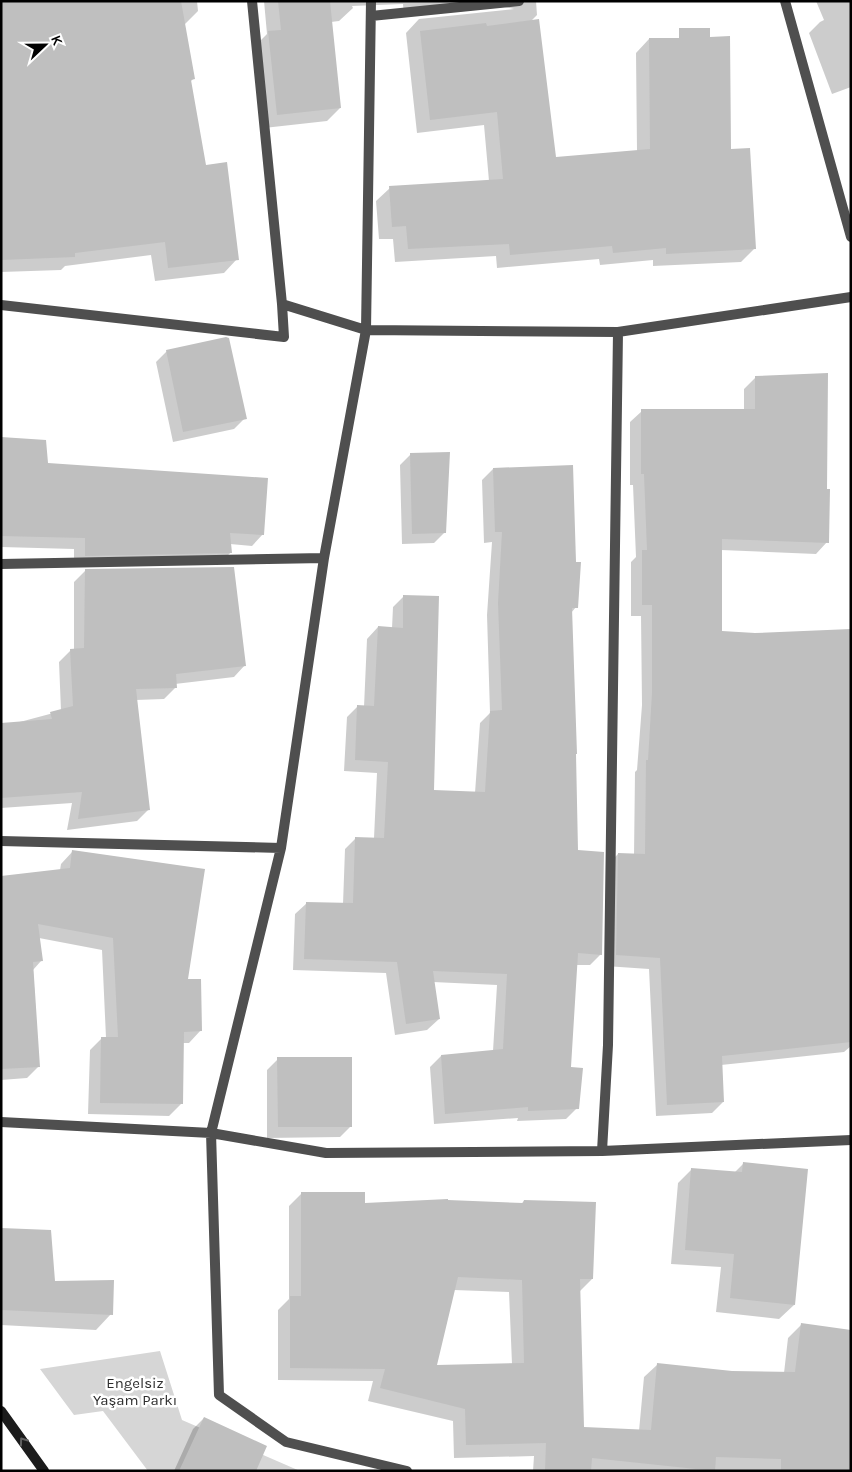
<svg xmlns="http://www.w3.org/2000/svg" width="852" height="1472" font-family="Karla,sans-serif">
<rect width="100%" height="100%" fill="#fff"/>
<path fill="#d6d6d6" d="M 160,1351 L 182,1420 L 300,1471 L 148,1471 L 103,1411 L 74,1415 L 40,1369 Z"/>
<path fill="#0003" fill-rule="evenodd" d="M 1,1 L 197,1 L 198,11 L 184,25 L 193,79 L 190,82 L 205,166 L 237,259 L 224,273 L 155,281 L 151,255 L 65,266 L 61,270 L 1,272 Z
M 264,1 L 536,1 L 537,15 L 524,28 L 555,158 L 637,151 L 636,53 L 649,39 L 730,150 L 754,249 L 741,262 L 653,266 L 653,260 L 600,265 L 599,259 L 497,268 L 496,256 L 395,262 L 393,239 L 379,239 L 376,201 L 390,188 L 489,181 L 484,125 L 417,133 L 406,33 L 419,19 L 514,9 L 504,7 L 404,17 L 403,4 L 352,6 L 353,8 L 339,21 L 331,22 L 340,108 L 327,121 L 264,128 L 255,46 L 267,34 Z
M 816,1 L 851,1 L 851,87 L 832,94 L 809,33 L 820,22 L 824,20 Z
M 167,351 L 245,418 L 234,429 L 173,442 L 156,362 Z
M 756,377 L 826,490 L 827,542 L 816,554 L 721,550 L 721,632 L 851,997 L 851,1046 L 844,1052 L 721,1065 L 723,1102 L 712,1113 L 656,1116 L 649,969 L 605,966 L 607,865 L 618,854 L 634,855 L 635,772 L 637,770 L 642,705 L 641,616 L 631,616 L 631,562 L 636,557 L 633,485 L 630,485 L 630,422 L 642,411 L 744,411 L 744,389 Z
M 1,438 L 46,465 L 263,534 L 252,546 L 230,544 L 231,552 L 220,564 L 74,566 L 74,549 L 1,547 Z
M 411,454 L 445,532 L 434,543 L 402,544 L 400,465 Z
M 493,469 L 576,607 L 571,613 L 576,851 L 601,954 L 590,965 L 576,965 L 570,1068 L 577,1108 L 566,1119 L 517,1121 L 518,1118 L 434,1124 L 430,1067 L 441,1056 L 493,1051 L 497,985 L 433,982 L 439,1019 L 427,1030 L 395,1035 L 386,973 L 293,970 L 295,914 L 307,903 L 343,904 L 345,849 L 356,838 L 374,838 L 377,773 L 344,771 L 347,717 L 358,706 L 364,707 L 367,639 L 378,627 L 392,628 L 393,607 L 404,596 L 433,791 L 475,793 L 480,723 L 490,713 L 487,615 L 492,542 L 484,543 L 482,480 Z
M 85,571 L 245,665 L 234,677 L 175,684 L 175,688 L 164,699 L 136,700 L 149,809 L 137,821 L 67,830 L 72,803 L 1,808 L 1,727 L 61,711 L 59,662 L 71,650 L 74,650 L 74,582 Z
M 73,851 L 187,980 L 201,1030 L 189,1043 L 183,1043 L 181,1104 L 169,1116 L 88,1114 L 90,1050 L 102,1038 L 106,1038 L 102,950 L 39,938 L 41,961 L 33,970 L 39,1066 L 27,1078 L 1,1080 L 1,877 L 60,870 L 61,864 Z
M 278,1059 L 351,1126 L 340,1137 L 267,1138 L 267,1070 Z
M 743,1164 L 794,1305 L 779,1319 L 716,1312 L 721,1267 L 671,1264 L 678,1183 L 692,1169 L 734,1173 Z
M 302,1193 L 364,1204 L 521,1204 L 524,1201 L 592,1279 L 579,1292 L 583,1428 L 639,1431 L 644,1377 L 657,1365 L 732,1372 L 784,1373 L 788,1338 L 801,1325 L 851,1331 L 851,1366 L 845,1407 L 849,1471 L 533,1471 L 534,1456 L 454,1458 L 453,1421 L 368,1401 L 373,1381 L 278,1380 L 278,1310 L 289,1299 L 289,1206 ZM 454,1290 L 509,1292 L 512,1364 L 435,1367 Z
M 1,1229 L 54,1283 L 111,1314 L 96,1330 L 1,1325 Z
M 204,1418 L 254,1471 L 174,1471 L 193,1429 Z"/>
<path fill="#bfbfbf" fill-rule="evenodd" d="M 1,1 L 181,1 L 195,79 L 191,80 L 206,165 L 227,162 L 239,260 L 168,268 L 165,242 L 75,253 L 75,257 L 1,260 Z
M 278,1 L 330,1 L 341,108 L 277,115 L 268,31 L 281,30 Z
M 539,19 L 556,157 L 650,149 L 649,38 L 679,38 L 679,28 L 710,28 L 710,37 L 730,36 L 731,149 L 750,148 L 756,249 L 666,254 L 666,248 L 613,253 L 612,246 L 510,255 L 509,244 L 408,249 L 406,226 L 392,227 L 389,186 L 503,179 L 497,112 L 430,120 L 420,31 L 486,23 L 487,26 Z
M 226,337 L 229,338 L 247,419 L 183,432 L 166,350 Z
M 828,373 L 827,489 L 830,489 L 829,543 L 722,539 L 722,631 L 755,633 L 851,629 L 851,1042 L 722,1056 L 724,1102 L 667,1105 L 660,958 L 616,955 L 618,853 L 645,854 L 646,760 L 648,760 L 652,693 L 652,605 L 642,605 L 642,550 L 647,550 L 644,474 L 641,474 L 641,409 L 755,409 L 755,376 Z
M 1,437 L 46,440 L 48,463 L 268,478 L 264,535 L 230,533 L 232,553 L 85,556 L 85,538 L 1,536 Z
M 450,452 L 446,533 L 412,534 L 410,453 Z
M 573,465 L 576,562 L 581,562 L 578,608 L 572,608 L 577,754 L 576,754 L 578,850 L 604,852 L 602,955 L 578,953 L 571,1067 L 583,1068 L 579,1109 L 528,1111 L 528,1107 L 445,1114 L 441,1055 L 503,1049 L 507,974 L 433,971 L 440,1019 L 406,1024 L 397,962 L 304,959 L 306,902 L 353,903 L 355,837 L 384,838 L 388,762 L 355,760 L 357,705 L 374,706 L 378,626 L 403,628 L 403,595 L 439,596 L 434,790 L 485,792 L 490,711 L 502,710 L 498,603 L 502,532 L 495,532 L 493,468 Z
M 234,567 L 246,666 L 176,674 L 177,688 L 136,689 L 150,810 L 78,819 L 82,792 L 1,798 L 1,723 L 52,719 L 50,712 L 73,706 L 70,649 L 84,648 L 85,569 Z
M 72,850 L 205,869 L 188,979 L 201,979 L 202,1031 L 184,1032 L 183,1104 L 100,1103 L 101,1037 L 118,1037 L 113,938 L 38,924 L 43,961 L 33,962 L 40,1067 L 1,1069 L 1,876 L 70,868 Z
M 277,1057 L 352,1057 L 352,1127 L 278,1127 Z
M 743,1162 L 808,1169 L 795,1305 L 730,1298 L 734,1254 L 685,1250 L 691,1168 L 742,1172 Z
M 301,1192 L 365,1192 L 365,1203 L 448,1199 L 448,1200 L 523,1203 L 524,1200 L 596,1202 L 593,1279 L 580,1279 L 584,1427 L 651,1430 L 657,1363 L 732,1371 L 795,1372 L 801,1323 L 851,1330 L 850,1471 L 781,1471 L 781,1459 L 716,1457 L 715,1471 L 592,1458 L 591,1471 L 545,1470 L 546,1443 L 466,1445 L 465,1409 L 380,1388 L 385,1369 L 290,1368 L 290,1296 L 301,1296 ZM 458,1277 L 522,1280 L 524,1363 L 437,1365 Z
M 1,1228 L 51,1230 L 55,1281 L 114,1280 L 113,1315 L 1,1310 Z
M 204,1417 L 267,1446 L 256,1471 L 179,1471 Z"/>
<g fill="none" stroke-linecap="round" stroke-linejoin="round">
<path stroke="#4f4f4f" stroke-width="10" d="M 252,1 L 282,304
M 371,1 L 366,330 L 324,558 L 281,848 L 211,1133 L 219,1395 L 286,1442 L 407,1471
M 785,1 L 851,237
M 371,16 L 519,1
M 1,305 L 284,337 L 282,304 L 366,330 L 618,332 L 851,297
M 1,564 L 324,558
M 1,841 L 281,848
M 1,1122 L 211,1133 L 326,1153 L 602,1151 L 851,1140
M 602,1151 L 608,1045 L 618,332"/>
<path stroke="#1c1c1c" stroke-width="10" d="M 1,1411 L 44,1471"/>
</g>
<defs><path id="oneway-chevron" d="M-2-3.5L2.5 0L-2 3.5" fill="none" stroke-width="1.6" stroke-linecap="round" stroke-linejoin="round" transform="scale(1.25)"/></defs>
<use stroke="#606060" href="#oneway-chevron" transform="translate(23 1441) rotate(-126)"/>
<g text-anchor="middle" stroke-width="5" stroke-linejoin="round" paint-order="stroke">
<g font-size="15" fill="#2d2d2d" stroke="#fff">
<text x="135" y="1388">Engelsiz<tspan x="135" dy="17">Yaşam Parkı</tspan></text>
</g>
</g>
<rect width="852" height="1472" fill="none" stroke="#000000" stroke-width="5"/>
<g transform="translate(45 45) rotate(68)" stroke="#ffffff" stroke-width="4" paint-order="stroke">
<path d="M0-4L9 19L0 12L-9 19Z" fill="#000000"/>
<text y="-8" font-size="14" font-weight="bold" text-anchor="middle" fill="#000000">K</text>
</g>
</svg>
